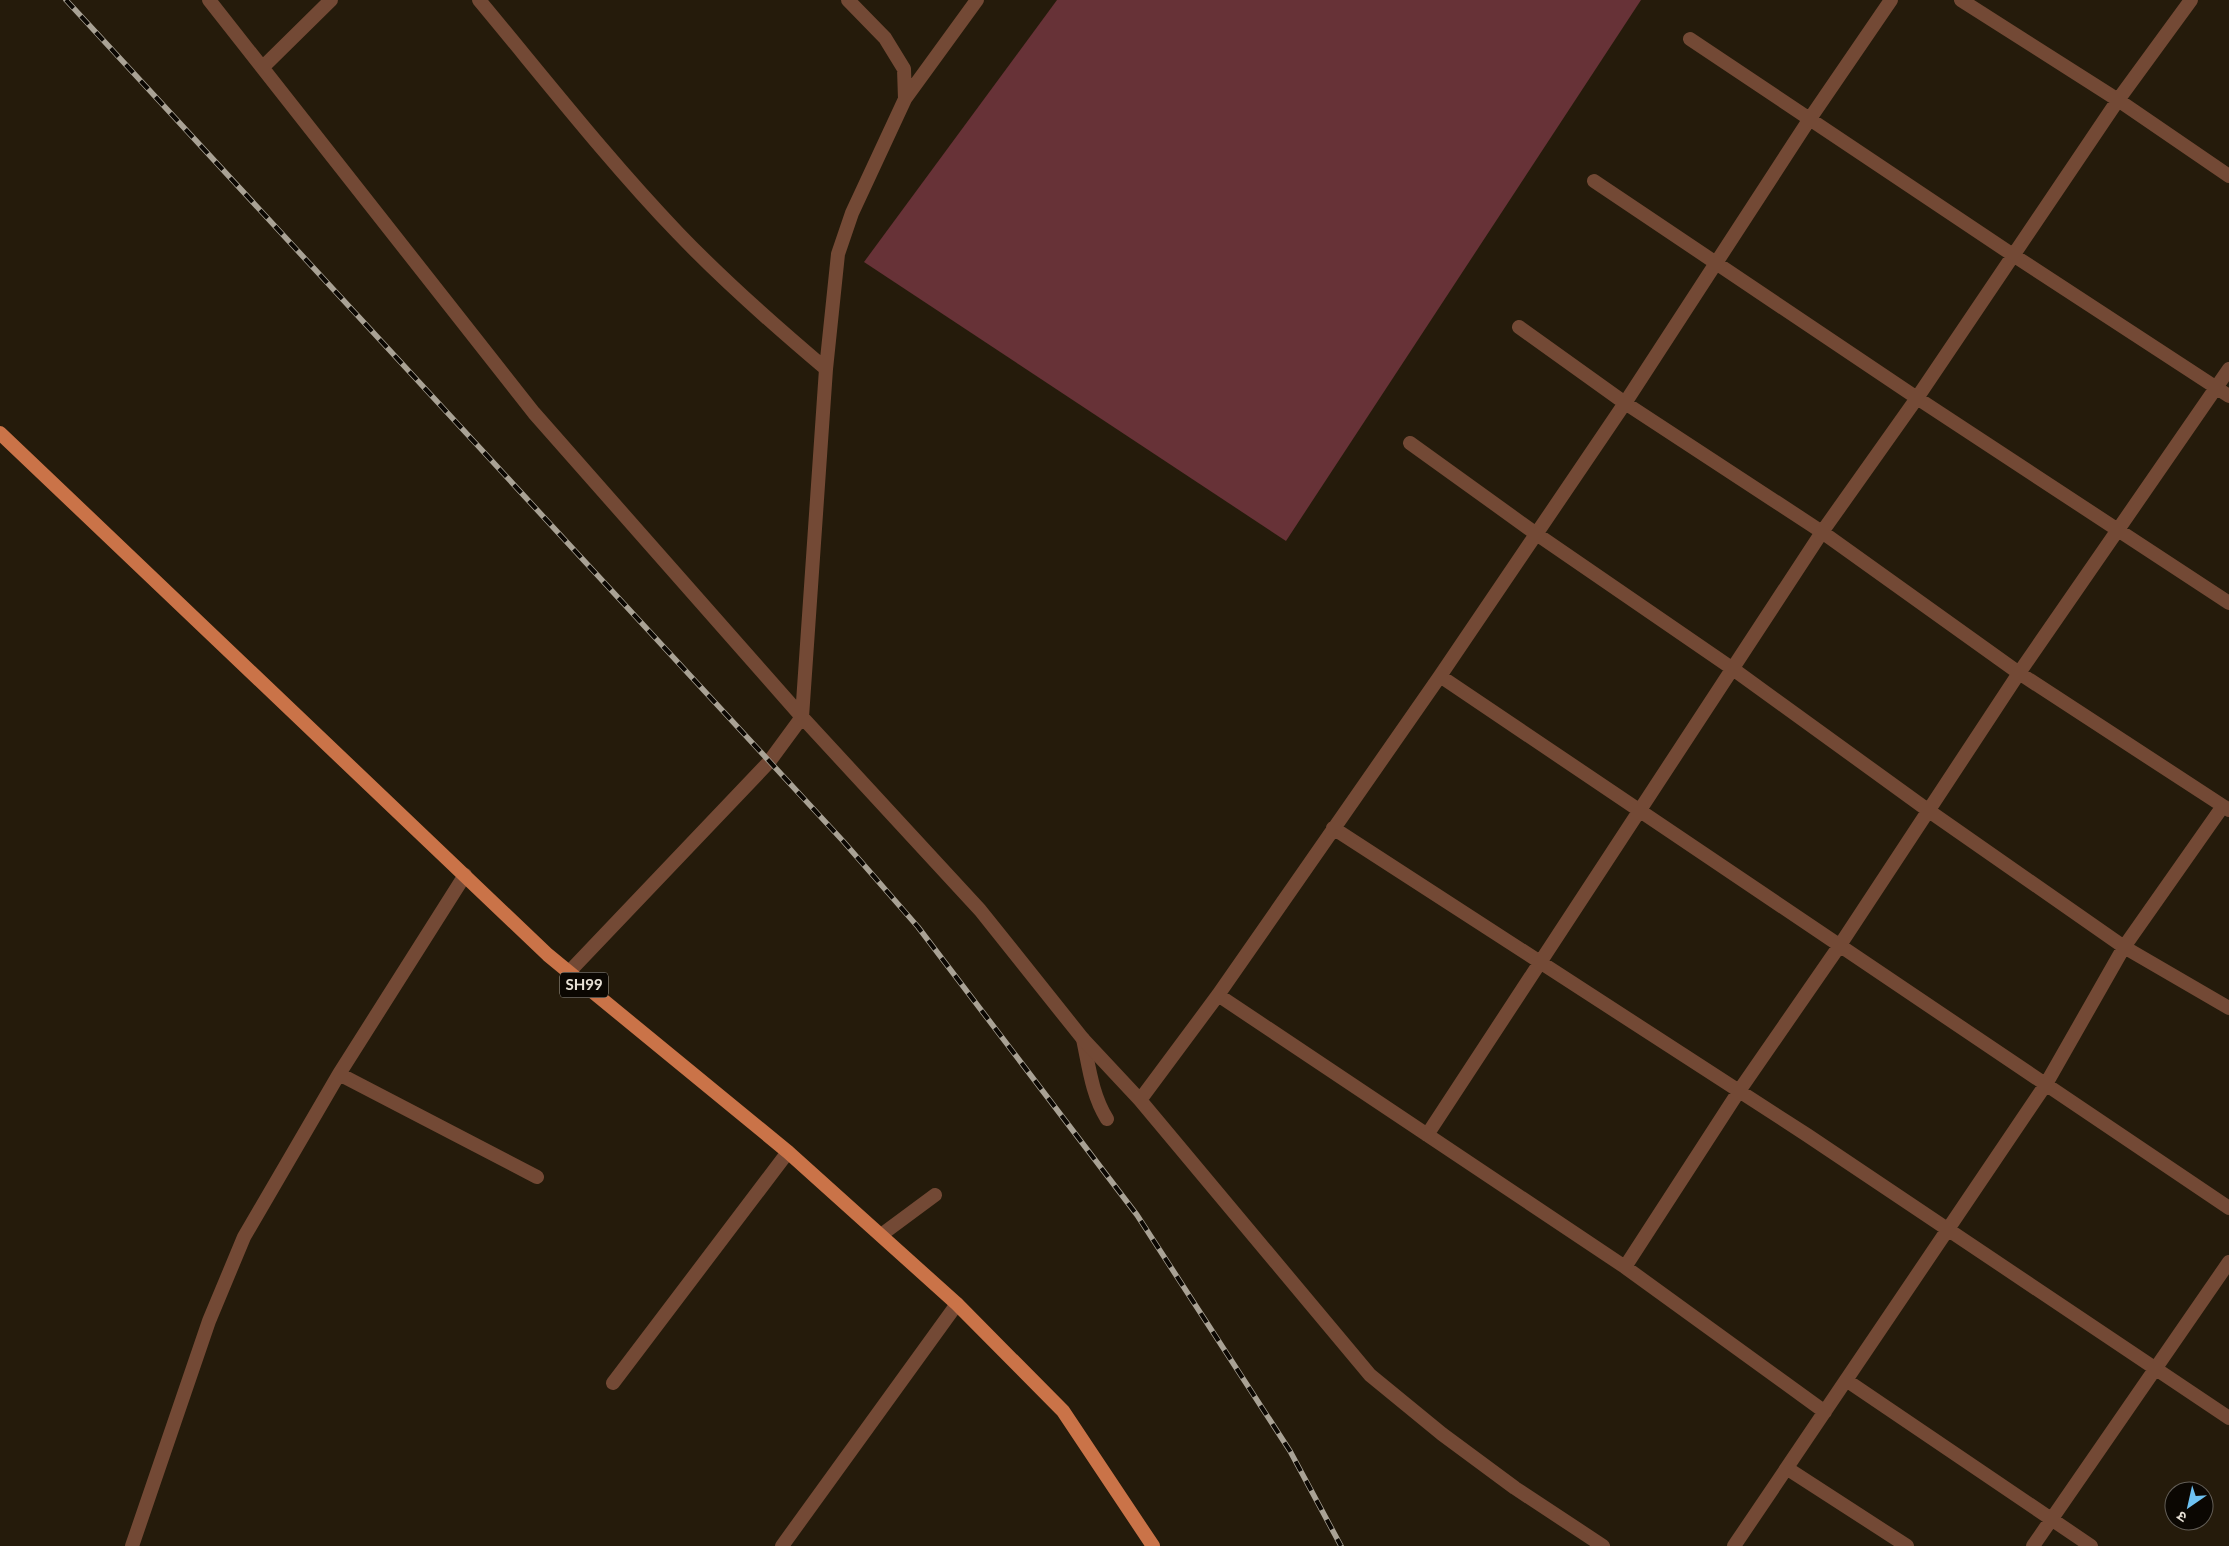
<svg xmlns="http://www.w3.org/2000/svg" width="2229" height="1546" font-family="Lato,'Noto Sans Devanagari',sans-serif">
<rect width="100%" height="100%" fill="#251b0b"/>
<path fill="#673237" d="M 1057,0 L 1641,0 L 1286,541 L 864,262 Z"/>
<g fill="none" stroke-linecap="round" stroke-linejoin="round">
<path stroke="#734935" stroke-width="14" d="M 1083,1039 C 1089,1067 1092,1095 1107,1119
M 881,1235 L 935,1195"/>
<path stroke="#734935" stroke-width="14" d="M 209,0 L 534,413 L 802,717 L 980,910 L 1083,1039 L 1140,1100 L 1370,1375 L 1442,1434 L 1515,1488 L 1603,1546
M 479,0 C 544,78 608,160 678,233 C 725,282 775,326 826,369
M 1961,0 L 2118,100 L 2229,176
M 1690,39 L 2013,255 L 2229,396
M 263,67 L 331,0
M 905,99 L 977,0
M 1594,181 L 1917,398 L 2229,603
M 1519,327 L 1625,403 L 1822,532 L 2019,673 L 2223,806
M 1410,443 L 1535,533 L 1733,669 L 1929,811 L 2124,947 L 2229,1008
M 1440,676 L 2229,1208
M 1333,828 L 1807,1135 L 2229,1418
M 569,972 L 769,762 L 802,717 L 826,369 L 838,254 L 852,213 L 905,99 L 904,69 L 885,38 L 848,0
M 1218,995 L 1625,1267 L 1825,1412
M 339,1074 L 537,1177
M 1140,1100 L 1218,995 L 1440,676 L 1625,403 L 1809,120 L 1891,0
M 1427,1135 L 1822,532 L 1917,398 L 2118,100 L 2191,0
M 1625,1267 L 1739,1091 L 1840,945 L 2019,673 L 2229,369
M 1846,1380 L 2091,1546
M 613,1383 L 788,1152
M 1788,1469 L 1907,1546
M 132,1546 L 209,1321 L 244,1237 L 339,1074 L 465,875
M 782,1546 L 957,1304
M 1734,1546 L 2046,1084 L 2124,947 L 2223,806 L 2229,810
M 2033,1546 L 2229,1262"/>
<path stroke="#ca7348" stroke-width="14" d="M 0,433 L 548,955 L 788,1152 L 957,1304 L 1063,1411 L 1153,1546"/>
<g stroke="#a9a295" stroke-width="5.5">
<path id="rail" d="M 66,0 L 843,841 L 918,927 L 1137,1215 L 1290,1451 L 1341,1546"/>
</g>
<use href="#rail" stroke="#0b0702" stroke-width="4" stroke-dasharray="11" stroke-linecap="butt"/>
</g>
<g text-anchor="middle" stroke-width="5" stroke-linejoin="round" paint-order="stroke">
<rect fill="#0b0702" stroke="#a6a096" stroke-width="1" x="560" y="972.5" width="48" height="25" rx="4"/>
<g font-size="15" font-weight="bold" fill="#e8e1d6">
<text x="584" y="990">SH99</text>
</g>
</g>
<g transform="translate(2189 1506) rotate(214)"><circle r="24" fill="#0b0702" stroke="#635e57"/>
<path d="M0-4L9 19L0 12L-9 19Z" fill="#6ec2f3"/>
<text y="-8" font-size="14" font-weight="bold" text-anchor="middle" fill="#e8e1d6">उ</text>
</g>
</svg>
